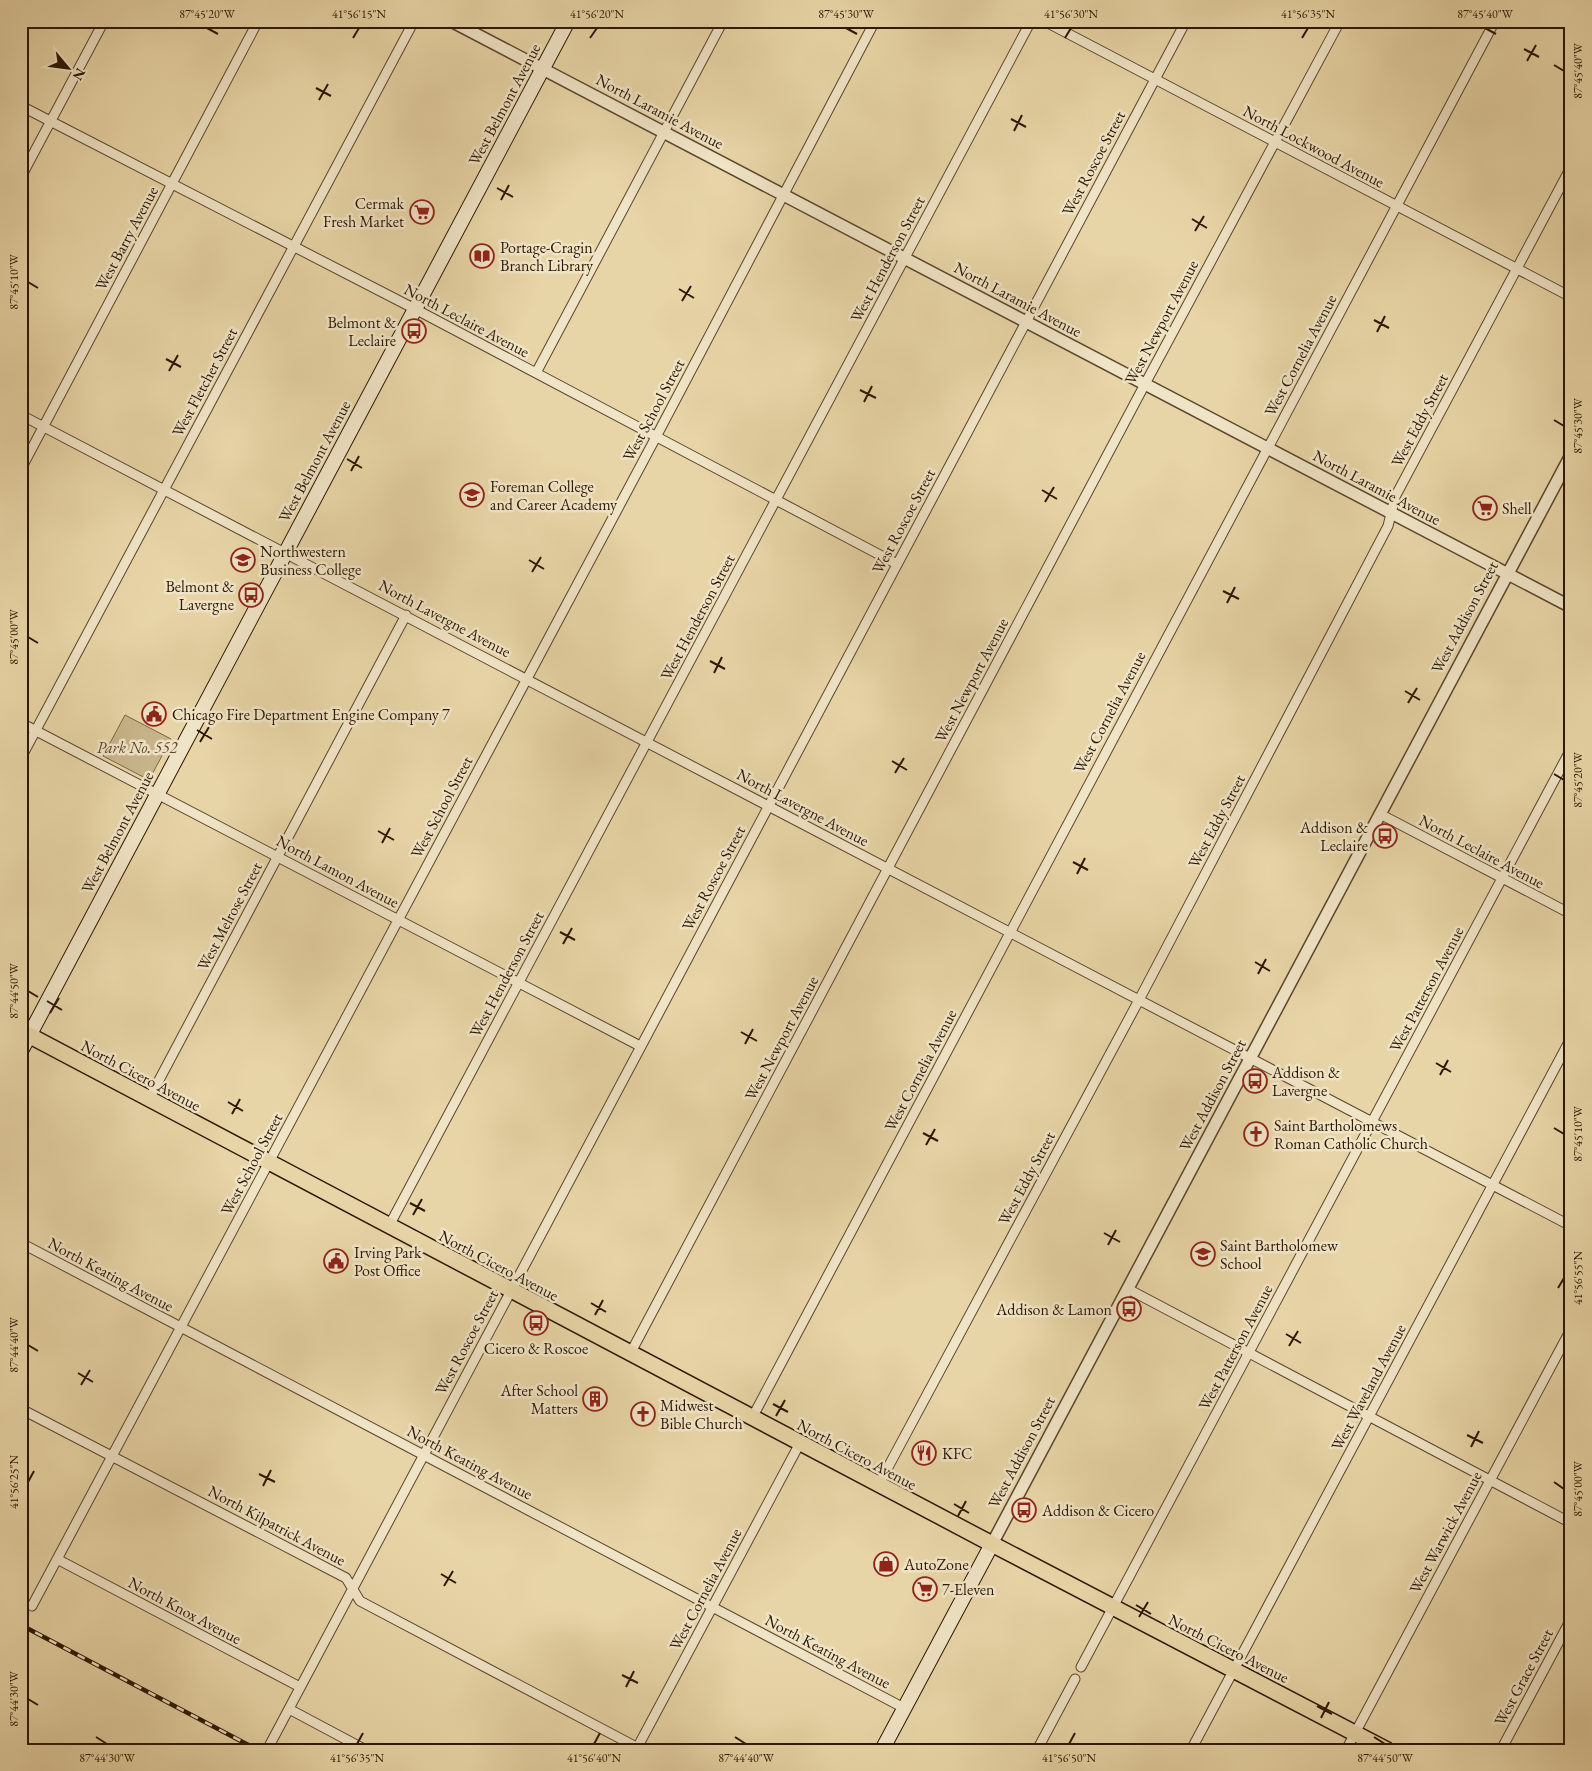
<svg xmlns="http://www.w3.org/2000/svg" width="1592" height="1771" font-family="'EB Garamond',serif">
<rect width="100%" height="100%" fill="#e8d5a7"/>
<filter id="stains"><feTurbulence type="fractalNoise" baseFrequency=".004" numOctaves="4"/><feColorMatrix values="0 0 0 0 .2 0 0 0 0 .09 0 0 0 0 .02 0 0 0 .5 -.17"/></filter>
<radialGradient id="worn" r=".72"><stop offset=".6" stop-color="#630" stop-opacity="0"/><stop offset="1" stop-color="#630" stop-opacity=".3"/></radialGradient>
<path fill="#c8b58b" stroke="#7a6647" d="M 125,715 L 171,739 L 149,780 L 103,756 Z"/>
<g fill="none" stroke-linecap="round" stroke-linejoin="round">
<g stroke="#5a462c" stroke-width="11">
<path id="minor" d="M 1044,21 L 1571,297
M 21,106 L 415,309 L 897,564
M 21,177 L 104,21
M 536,373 L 723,21
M 21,415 L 1571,1226
M 21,469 L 258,21
M 21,723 L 640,1046
M 21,758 L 414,21
M 1380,814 L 1571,914
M 149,1099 L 406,615
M 389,1226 L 1031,21
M 21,1243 L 904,1708
M 1128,1289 L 1571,1523
M 630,1354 L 1145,384 L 1340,21
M 21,1409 L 346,1578 L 360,1601 L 642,1750
M 752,1418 L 1495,21
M 879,1484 L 1139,1000 L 1388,526 L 1395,497 L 1571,167
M 57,1559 L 300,1687
M 32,1606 L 656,437 L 875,21
M 1081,1667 L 1571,749
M 289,1709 L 366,1750
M 267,1750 L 1186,21
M 636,1750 L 800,1443
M 1037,1750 L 1075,1679
M 1191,1750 L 1571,1038
M 1346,1750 L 1571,1329
M 1501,1750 L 1571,1619"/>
</g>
<g stroke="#5a462c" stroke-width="14">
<path id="tertiary" d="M 451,21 L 1571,607
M 992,1544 L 1571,455"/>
</g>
<g stroke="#2b1703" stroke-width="16">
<path id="secondary" d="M 21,1051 L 568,21
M 882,1750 L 992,1544"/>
</g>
<g stroke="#2b1703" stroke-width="18">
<path id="primary" d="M 21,1031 L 992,1544 L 1387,1750"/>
</g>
<use href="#minor" stroke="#f0e4c6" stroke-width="9"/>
<use href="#tertiary" stroke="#f0e4c6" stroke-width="11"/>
<use href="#secondary" stroke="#f0e4c6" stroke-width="14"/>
<use href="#primary" stroke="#e8d5a7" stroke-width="15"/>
<g stroke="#2b1703" stroke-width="4.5">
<path id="rail" d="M 21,1625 L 258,1750"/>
</g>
<use href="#rail" stroke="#f0e4c6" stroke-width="2.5" stroke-dasharray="8" stroke-linecap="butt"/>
</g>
<path fill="none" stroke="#2b1703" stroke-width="2" d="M 207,28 L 218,34M 846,28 L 857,34M 1485,28 L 1496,34M 353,38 L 359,28M 590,38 L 597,28M 1065,38 L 1071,28M 1302,38 L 1308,28M 1524,49 L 1539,57M 1527,61 L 1536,45M 1554,65 L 1564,71M 316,88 L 331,96M 319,100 L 328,84M 1011,119 L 1026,127M 1014,131 L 1022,115M 497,188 L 513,197M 501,200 L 509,185M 1192,219 L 1207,228M 1195,231 L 1204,216M 28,282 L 38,288M 679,289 L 694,298M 682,301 L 691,286M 1374,320 L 1389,328M 1377,332 L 1385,316M 166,359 L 181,367M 169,371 L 178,355M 860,390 L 876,398M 864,402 L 872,386M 1554,420 L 1564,426M 347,459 L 362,468M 351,471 L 359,456M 1042,490 L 1057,499M 1045,502 L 1054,487M 529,560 L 544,569M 532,572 L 541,557M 1223,591 L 1239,599M 1227,603 L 1235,587M 28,637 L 38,643M 710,661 L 725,669M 714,673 L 722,657M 1405,691 L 1420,700M 1408,703 L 1417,688M 197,730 L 212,739M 200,742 L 209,727M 892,761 L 907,770M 895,773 L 904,758M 1554,774 L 1564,780M 378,831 L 394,840M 382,843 L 390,828M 1073,862 L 1088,870M 1077,874 L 1085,858M 560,932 L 575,940M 563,944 L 572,928M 1255,962 L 1270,971M 1258,974 L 1266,959M 28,991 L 38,997M 47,1001 L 62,1010M 50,1013 L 59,998M 741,1032 L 757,1041M 745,1044 L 753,1029M 1436,1063 L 1451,1072M 1440,1075 L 1448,1060M 228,1102 L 243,1111M 232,1114 L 240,1099M 1554,1128 L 1564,1134M 923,1133 L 938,1141M 926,1145 L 935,1129M 410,1203 L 425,1211M 413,1215 L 422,1199M 1104,1233 L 1120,1242M 1108,1245 L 1116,1230M 1558,1288 L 1564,1278M 591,1303 L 606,1312M 595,1315 L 603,1300M 1286,1334 L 1301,1343M 28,1345 L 38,1351M 1289,1346 L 1298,1331M 78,1373 L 93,1382M 81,1385 L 90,1370M 773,1404 L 788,1412M 776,1416 L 785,1400M 1467,1435 L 1483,1443M 1471,1447 L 1479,1431M 259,1474 L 275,1482M 28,1482 L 34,1471M 1554,1482 L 1564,1489M 263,1486 L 271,1470M 954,1504 L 969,1513M 958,1516 L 966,1501M 441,1574 L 456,1583M 444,1586 L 453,1571M 1136,1605 L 1151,1614M 1139,1617 L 1148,1602M 622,1675 L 638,1683M 626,1687 L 634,1671M 28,1699 L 38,1705M 1317,1706 L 1332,1714M 1321,1718 L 1329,1702M 96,1737 L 107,1744M 735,1737 L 746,1744M 1374,1737 L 1385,1744M 357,1744 L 363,1733M 594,1744 L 600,1733M 1069,1744 L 1075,1733"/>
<defs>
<g id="supermarket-ring" transform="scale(1.25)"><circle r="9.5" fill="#f0e4c6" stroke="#8f2418" stroke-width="1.5"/><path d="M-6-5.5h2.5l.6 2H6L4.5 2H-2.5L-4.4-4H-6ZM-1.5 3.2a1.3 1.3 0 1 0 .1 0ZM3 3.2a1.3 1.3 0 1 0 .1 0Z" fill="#8f2418"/></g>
<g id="library-ring" transform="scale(1.25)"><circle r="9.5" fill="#f0e4c6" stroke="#8f2418" stroke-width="1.5"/><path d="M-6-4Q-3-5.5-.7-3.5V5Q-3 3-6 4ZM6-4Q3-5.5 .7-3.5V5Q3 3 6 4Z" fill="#8f2418"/></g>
<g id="bus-ring" transform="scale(1.25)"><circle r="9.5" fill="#f0e4c6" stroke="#8f2418" stroke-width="1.5"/><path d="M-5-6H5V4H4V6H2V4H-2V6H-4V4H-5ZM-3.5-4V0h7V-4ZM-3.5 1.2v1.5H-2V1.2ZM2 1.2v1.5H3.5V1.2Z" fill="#8f2418"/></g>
<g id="school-ring" transform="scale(1.25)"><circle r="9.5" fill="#f0e4c6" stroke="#8f2418" stroke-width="1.5"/><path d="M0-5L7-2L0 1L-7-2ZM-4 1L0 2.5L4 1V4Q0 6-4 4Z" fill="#8f2418"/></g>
<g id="civic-ring" transform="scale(1.25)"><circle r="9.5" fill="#f0e4c6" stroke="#8f2418" stroke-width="1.5"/><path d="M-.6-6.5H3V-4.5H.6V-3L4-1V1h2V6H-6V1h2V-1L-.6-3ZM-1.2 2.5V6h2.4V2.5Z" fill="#8f2418"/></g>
<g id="church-ring" transform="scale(1.25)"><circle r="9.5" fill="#f0e4c6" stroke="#8f2418" stroke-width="1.5"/><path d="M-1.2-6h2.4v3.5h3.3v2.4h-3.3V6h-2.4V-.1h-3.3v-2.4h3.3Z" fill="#8f2418"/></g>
<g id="building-ring" transform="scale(1.25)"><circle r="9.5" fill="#f0e4c6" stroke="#8f2418" stroke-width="1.5"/><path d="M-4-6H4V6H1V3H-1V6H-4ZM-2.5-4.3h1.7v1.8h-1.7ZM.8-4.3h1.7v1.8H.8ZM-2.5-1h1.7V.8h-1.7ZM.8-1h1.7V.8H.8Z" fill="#8f2418"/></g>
<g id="restaurant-ring" transform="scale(1.25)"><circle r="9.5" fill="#f0e4c6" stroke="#8f2418" stroke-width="1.5"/><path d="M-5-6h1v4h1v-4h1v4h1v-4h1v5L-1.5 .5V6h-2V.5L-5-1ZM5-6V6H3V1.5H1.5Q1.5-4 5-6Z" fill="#8f2418"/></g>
<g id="shop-ring" transform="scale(1.25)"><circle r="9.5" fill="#f0e4c6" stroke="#8f2418" stroke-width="1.5"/><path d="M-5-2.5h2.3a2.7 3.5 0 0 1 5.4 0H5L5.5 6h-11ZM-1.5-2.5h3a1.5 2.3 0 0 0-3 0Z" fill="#8f2418"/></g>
</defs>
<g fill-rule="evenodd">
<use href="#supermarket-ring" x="422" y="212"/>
<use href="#library-ring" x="482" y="256"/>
<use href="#bus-ring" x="414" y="331"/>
<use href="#school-ring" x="472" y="495"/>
<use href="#supermarket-ring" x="1485" y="508"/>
<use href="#school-ring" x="243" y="560"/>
<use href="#bus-ring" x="251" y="595"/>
<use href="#civic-ring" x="154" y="714"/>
<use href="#bus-ring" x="1385" y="836"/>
<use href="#bus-ring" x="1255" y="1081"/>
<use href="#church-ring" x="1256" y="1134"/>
<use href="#school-ring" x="1203" y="1254"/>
<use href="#civic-ring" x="336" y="1261"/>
<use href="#bus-ring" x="1129" y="1309"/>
<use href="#bus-ring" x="536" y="1323"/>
<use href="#building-ring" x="595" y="1399"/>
<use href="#church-ring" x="643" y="1414"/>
<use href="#restaurant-ring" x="924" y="1453"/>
<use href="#bus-ring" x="1024" y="1510"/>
<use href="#shop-ring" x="886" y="1564"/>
<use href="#supermarket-ring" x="925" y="1589"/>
</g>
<g text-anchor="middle" stroke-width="5" stroke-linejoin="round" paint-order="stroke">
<g font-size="16" fill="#2b1703" stroke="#f0e4c6">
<text transform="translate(504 104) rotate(-62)" y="6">West Belmont Avenue</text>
<text transform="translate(660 111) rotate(28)" y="6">North Laramie Avenue</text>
<text transform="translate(1314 146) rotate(28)" y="6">North Lockwood Avenue</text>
<text transform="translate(1093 163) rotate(-62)" y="6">West Roscoe Street</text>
<text transform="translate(126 238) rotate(-62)" y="6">West Barry Avenue</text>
<text transform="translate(887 259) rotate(-62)" y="6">West Henderson Street</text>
<text transform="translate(1018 299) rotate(28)" y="6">North Laramie Avenue</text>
<text transform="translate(467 320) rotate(28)" y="6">North Leclaire Avenue</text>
<text transform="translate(1161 322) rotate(-62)" y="6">West Newport Avenue</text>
<text transform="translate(1300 355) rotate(-62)" y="6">West Cornelia Avenue</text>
<text transform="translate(204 382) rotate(-62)" y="6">West Fletcher Street</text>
<text transform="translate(653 410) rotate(-62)" y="6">West School Street</text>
<text transform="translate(1419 420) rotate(-62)" y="6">West Eddy Street</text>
<text transform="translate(314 461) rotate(-62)" y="6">West Belmont Avenue</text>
<text transform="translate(1377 487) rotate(28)" y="6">North Laramie Avenue</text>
<text transform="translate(903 521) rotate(-62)" y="6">West Roscoe Street</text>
<text transform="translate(697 617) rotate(-62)" y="6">West Henderson Street</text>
<text transform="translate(1464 617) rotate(-62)" y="6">West Addison Street</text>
<text transform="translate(445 618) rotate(28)" y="6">North Lavergne Avenue</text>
<text transform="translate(971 680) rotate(-62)" y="6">West Newport Avenue</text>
<text transform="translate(1109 712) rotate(-62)" y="6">West Cornelia Avenue</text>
<text transform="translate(441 807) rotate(-62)" y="6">West School Street</text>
<text transform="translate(803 807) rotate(28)" y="6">North Lavergne Avenue</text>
<text transform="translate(1216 821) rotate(-62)" y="6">West Eddy Street</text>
<text transform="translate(117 832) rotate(-62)" y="6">West Belmont Avenue</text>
<text transform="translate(1482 851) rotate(28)" y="6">North Leclaire Avenue</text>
<text transform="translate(338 871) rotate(28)" y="6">North Lamon Avenue</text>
<text transform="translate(713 878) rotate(-62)" y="6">West Roscoe Street</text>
<text transform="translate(229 916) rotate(-62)" y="6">West Melrose Street</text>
<text transform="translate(506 974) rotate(-62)" y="6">West Henderson Street</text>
<text transform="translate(1426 989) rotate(-62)" y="6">West Patterson Avenue</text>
<text transform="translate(781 1038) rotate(-62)" y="6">West Newport Avenue</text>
<text transform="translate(920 1070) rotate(-62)" y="6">West Cornelia Avenue</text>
<text transform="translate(141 1075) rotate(28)" y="6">North Cicero Avenue</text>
<text transform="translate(1212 1095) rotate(-62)" y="6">West Addison Street</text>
<text transform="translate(251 1164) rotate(-62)" y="6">West School Street</text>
<text transform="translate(1026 1178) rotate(-62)" y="6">West Eddy Street</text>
<text transform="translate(499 1265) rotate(28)" y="6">North Cicero Avenue</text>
<text transform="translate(111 1274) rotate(28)" y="6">North Keating Avenue</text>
<text transform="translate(466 1342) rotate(-62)" y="6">West Roscoe Street</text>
<text transform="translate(1235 1347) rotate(-62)" y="6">West Patterson Avenue</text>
<text transform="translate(1368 1387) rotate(-62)" y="6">West Waveland Avenue</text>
<text transform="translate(1021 1452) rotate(-62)" y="6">West Addison Street</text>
<text transform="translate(857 1454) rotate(28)" y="6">North Cicero Avenue</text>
<text transform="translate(470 1462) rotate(28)" y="6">North Keating Avenue</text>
<text transform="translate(277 1525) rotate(28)" y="6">North Kilpatrick Avenue</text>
<text transform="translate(1445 1532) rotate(-62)" y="6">West Warwick Avenue</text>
<text transform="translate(705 1589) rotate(-62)" y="6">West Cornelia Avenue</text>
<text transform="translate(185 1610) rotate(28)" y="6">North Knox Avenue</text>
<text transform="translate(1229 1648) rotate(27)" y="6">North Cicero Avenue</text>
<text transform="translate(828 1651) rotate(28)" y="6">North Keating Avenue</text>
<text transform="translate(1523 1677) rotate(-62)" y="6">West Grace Street</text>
</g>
<g font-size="16" fill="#2b1703" stroke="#f0e4c6" text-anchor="start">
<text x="404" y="209" text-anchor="end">Cermak<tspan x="404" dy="18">Fresh Market</tspan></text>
<text x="500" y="253">Portage-Cragin<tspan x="500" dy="18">Branch Library</tspan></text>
<text x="396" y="328" text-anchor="end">Belmont &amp;<tspan x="396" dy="18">Leclaire</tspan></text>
<text x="490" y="492">Foreman College<tspan x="490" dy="18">and Career Academy</tspan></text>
<text x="1502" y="514">Shell</text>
<text x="260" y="557">Northwestern<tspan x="260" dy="18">Business College</tspan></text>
<text x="234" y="592" text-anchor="end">Belmont &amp;<tspan x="234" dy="18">Lavergne</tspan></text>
<text x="172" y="720">Chicago Fire Department Engine Company 7</text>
<text x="1368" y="833" text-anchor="end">Addison &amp;<tspan x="1368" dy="18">Leclaire</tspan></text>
<text x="1272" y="1078">Addison &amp;<tspan x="1272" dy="18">Lavergne</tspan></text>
<text x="1274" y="1131">Saint Bartholomews<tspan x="1274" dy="18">Roman Catholic Church</tspan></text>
<text x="1220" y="1251">Saint Bartholomew<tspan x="1220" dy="18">School</tspan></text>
<text x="354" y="1258">Irving Park<tspan x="354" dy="18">Post Office</tspan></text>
<text x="1112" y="1315" text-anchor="end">Addison &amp; Lamon</text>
<text x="536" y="1354" text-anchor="middle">Cicero &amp; Roscoe</text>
<text x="578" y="1396" text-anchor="end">After School<tspan x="578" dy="18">Matters</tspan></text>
<text x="660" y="1411">Midwest<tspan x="660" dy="18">Bible Church</tspan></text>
<text x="942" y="1459">KFC</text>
<text x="1042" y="1516">Addison &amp; Cicero</text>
<text x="904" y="1570">AutoZone</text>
<text x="942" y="1595">7-Eleven</text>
</g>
<g font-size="16" font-style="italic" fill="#5a462c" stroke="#f0e4c6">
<text x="137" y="753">Park No. 552</text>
</g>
</g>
<rect width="1592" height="1771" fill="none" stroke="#e8d5a7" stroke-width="55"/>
<g transform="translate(68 68) rotate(119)" stroke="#f0e4c6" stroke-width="4" paint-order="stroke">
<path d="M0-4L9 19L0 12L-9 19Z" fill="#2b1703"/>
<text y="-8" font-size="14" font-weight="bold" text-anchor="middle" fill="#2b1703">N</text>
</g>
<rect x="28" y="28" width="1536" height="1716" fill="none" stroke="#2b1703" stroke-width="2"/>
<g font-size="12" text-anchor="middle" fill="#2b1703">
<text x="207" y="18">87°45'20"W</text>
<text x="359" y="18">41°56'15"N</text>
<text x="597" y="18">41°56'20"N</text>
<text x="846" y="18">87°45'30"W</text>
<text x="1071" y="18">41°56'30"N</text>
<text x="1308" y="18">41°56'35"N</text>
<text x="1485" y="18">87°45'40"W</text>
<text transform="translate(1578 71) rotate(-90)" y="4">87°45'40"W</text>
<text transform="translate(14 282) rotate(-90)" y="4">87°45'10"W</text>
<text transform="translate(1578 426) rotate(-90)" y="4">87°45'30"W</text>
<text transform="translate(14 637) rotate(-90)" y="4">87°45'00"W</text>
<text transform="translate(1578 780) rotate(-90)" y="4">87°45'20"W</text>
<text transform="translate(14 991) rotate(-90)" y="4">87°44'50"W</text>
<text transform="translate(1578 1134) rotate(-90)" y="4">87°45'10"W</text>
<text transform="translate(1578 1278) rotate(-90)" y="4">41°56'55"N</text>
<text transform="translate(14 1345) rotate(-90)" y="4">87°44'40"W</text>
<text transform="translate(14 1482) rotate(-90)" y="4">41°56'25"N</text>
<text transform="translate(1578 1489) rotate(-90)" y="4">87°45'00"W</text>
<text transform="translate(14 1699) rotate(-90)" y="4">87°44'30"W</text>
<text x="107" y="1762">87°44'30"W</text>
<text x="357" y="1762">41°56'35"N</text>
<text x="594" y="1762">41°56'40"N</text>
<text x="746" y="1762">87°44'40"W</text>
<text x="1069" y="1762">41°56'50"N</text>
<text x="1385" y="1762">87°44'50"W</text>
</g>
<rect width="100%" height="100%" filter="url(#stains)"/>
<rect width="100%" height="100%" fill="url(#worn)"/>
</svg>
